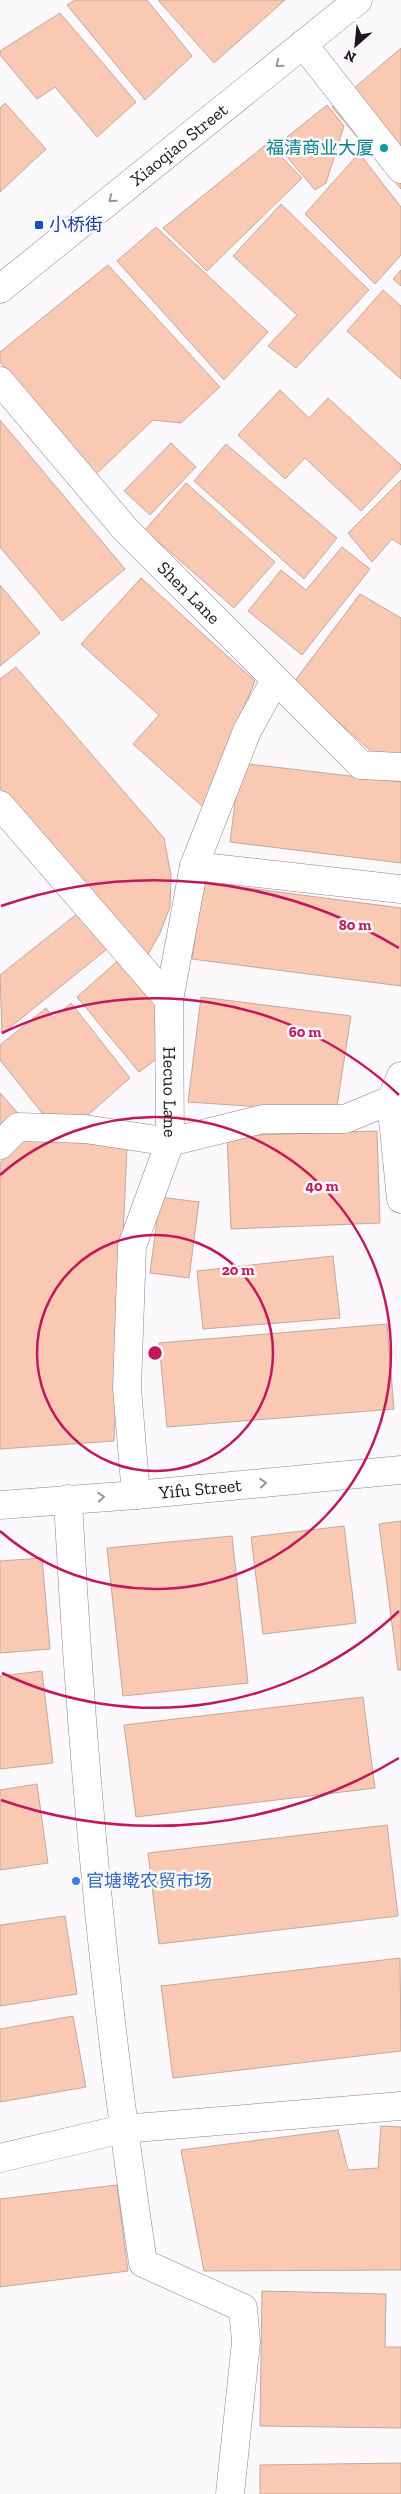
<svg xmlns="http://www.w3.org/2000/svg" width="401" height="2494" font-family="'Zilla Slab','Noto Sans SC',serif">
<rect width="100%" height="100%" fill="#fcf9fd"/>
<path fill="#fac9b4" stroke="#c2a89d" d="M 75,0 L 147,0 L 192,56 L 145,100 L 67,5 Z
M 158,0 L 285,0 L 214,63 Z
M 60,13 L 136,102 L 97,137 L 55,87 L 37,99 L 0,55 L 0,51 Z
M 401,48 L 401,189 L 332,107 Z
M 5,103 L 46,149 L 0,192 L 0,108 Z
M 327,105 L 344,126 L 326,183 L 315,190 L 277,145 Z
M 268,143 L 302,178 L 207,271 L 163,228 Z
M 359,153 L 401,207 L 401,255 L 375,284 L 305,214 Z
M 281,204 L 369,290 L 296,368 L 268,346 L 297,315 L 233,256 Z
M 156,227 L 268,332 L 224,380 L 117,261 Z
M 108,265 L 220,387 L 181,423 L 153,420 L 94,476 L 0,362 L 0,352 Z
M 401,270 L 401,286 L 393,279 Z
M 383,290 L 401,306 L 401,379 L 347,331 Z
M 280,390 L 309,418 L 328,398 L 401,465 L 401,469 L 361,511 L 305,458 L 285,479 L 238,435 Z
M 0,420 L 125,569 L 62,621 L 0,547 Z
M 171,443 L 196,467 L 150,515 L 124,491 Z
M 226,444 L 337,538 L 304,579 L 194,481 Z
M 401,480 L 401,545 L 392,539 L 372,562 L 348,533 Z
M 186,483 L 275,562 L 234,608 L 145,530 Z
M 342,547 L 370,569 L 302,655 L 248,611 L 281,570 L 306,590 Z
M 141,578 L 255,681 L 203,807 L 133,744 L 159,715 L 81,644 Z
M 0,585 L 40,633 L 0,666 Z
M 360,594 L 401,618 L 401,757 L 374,754 L 294,682 Z
M 16,667 L 164,838 L 171,875 L 170,907 L 160,933 L 147,956 L 0,788 L 0,679 Z
M 240,763 L 401,782 L 401,863 L 230,842 Z
M 202,882 L 401,908 L 401,986 L 192,959 Z
M 78,913 L 107,949 L 2,1034 L 0,975 Z
M 121,958 L 160,1006 L 162,1055 L 139,1072 L 77,997 Z
M 201,997 L 351,1016 L 336,1112 L 188,1102 Z
M 71,1003 L 130,1078 L 81,1121 L 42,1113 L 0,1060 L 0,1045 L 46,1008 L 53,1018 Z
M 0,1093 L 17,1112 L 0,1132 Z
M 377,1131 L 380,1223 L 231,1229 L 227,1136 Z
M 22,1136 L 127,1148 L 114,1441 L 0,1449 L 0,1163 Z
M 160,1197 L 199,1202 L 189,1278 L 150,1273 Z
M 333,1256 L 340,1318 L 203,1329 L 197,1271 Z
M 387,1324 L 394,1409 L 167,1427 L 159,1343 Z
M 401,1521 L 401,1670 L 398,1670 L 379,1524 Z
M 344,1526 L 356,1623 L 263,1634 L 251,1537 Z
M 232,1536 L 248,1683 L 123,1696 L 107,1548 Z
M 42,1558 L 50,1649 L 0,1653 L 0,1561 Z
M 42,1671 L 53,1763 L 0,1769 L 0,1676 Z
M 363,1697 L 375,1788 L 136,1817 L 124,1725 Z
M 37,1784 L 48,1863 L 0,1870 L 0,1790 Z
M 387,1825 L 398,1916 L 159,1944 L 148,1853 Z
M 65,1916 L 77,1994 L 0,2006 L 0,1925 Z
M 400,1958 L 401,2051 L 173,2078 L 161,1986 Z
M 73,2016 L 86,2087 L 0,2102 L 0,2029 Z
M 381,2126 L 401,2127 L 401,2270 L 204,2271 L 181,2150 L 338,2130 L 348,2170 L 378,2168 Z
M 117,2185 L 128,2271 L 0,2287 L 0,2199 Z
M 262,2291 L 386,2294 L 385,2347 L 401,2347 L 401,2428 L 260,2426 Z
M 401,2463 L 401,2494 L 260,2494 L 260,2465 Z"/>
<g fill="none" stroke-linecap="round" stroke-linejoin="round">
<g stroke="#908194" stroke-width="29">
<g id="street">
<path d="M 303,44 L 401,169"/>
<path id="s1" d="M 0,381 L 125,529 L 361,765 L 401,767"/>
<path id="s2" d="M 0,805 L 169,1000 L 170,1142 L 132,1246 L 127,1388 L 136,1495"/>
<path d="M 194,866 L 401,889"/>
<path d="M 169,1000 L 194,866 L 247,731 L 275,680"/>
<path d="M 401,1076 L 391,1100 L 401,1199"/>
<path d="M 0,1145 L 18,1127 L 85,1129 L 170,1142 L 263,1119 L 345,1119 L 391,1100"/>
<path d="M 68,1499 C 81,1755 105,2010 143,2263 L 243,2308 L 246,2342 L 230,2494"/>
<path d="M 0,2158 L 123,2129 L 401,2106"/>
</g>
</g>
<g stroke="#908194" stroke-width="29">
<g id="secondary">
<path id="s3" d="M 0,289 L 358,0"/>
</g>
</g>
<g stroke="#908194" stroke-width="29">
<g id="primary">
<path id="s4" d="M 0,1505 L 136,1495 L 401,1470"/>
</g>
</g>
<use href="#street" stroke="#fff" stroke-width="28"/>
<use href="#secondary" stroke="#fff" stroke-width="28"/>
<use href="#primary" stroke="#fff" stroke-width="28"/>
</g>
<defs><path id="oneway-chevron" d="M-2-3.5L2.5 0L-2 3.5" fill="none" stroke-width="1.6" stroke-linecap="round" stroke-linejoin="round" transform="scale(1.25)"/></defs>
<g stroke="#99969a">
<use href="#oneway-chevron" transform="translate(279 64) rotate(141)"/>
<use href="#oneway-chevron" transform="translate(112 199) rotate(141)"/>
<use href="#oneway-chevron" transform="translate(263 1483) rotate(-5)"/>
<use href="#oneway-chevron" transform="translate(101 1497) rotate(-4)"/>
</g>
<g fill="none" stroke="#c2185b" stroke-width="2.5">
<circle cx="155" cy="1353" r="118"/>
<path d="M0 1175A236 236 0 1 1 0 1531"/>
<path d="M399 1611A355 355 0 0 1 2 1673M2 1033A355 355 0 0 1 399 1095"/>
<path d="M399 1758A473 473 0 0 1 1 1800M1 906A473 473 0 0 1 399 948"/>
</g>
<circle fill="#0f9aa8" stroke="#fcf9fd" stroke-width="2" cx="384" cy="148" r="5"/>
<rect fill="#1a4fb4" stroke="#fcf9fd" stroke-width="2" x="34" y="220" width="10" height="10" rx="2.5"/>
<circle fill="#3f7fe0" stroke="#fcf9fd" stroke-width="2" cx="76" cy="1881" r="5"/>
<g text-anchor="middle" stroke-width="5" stroke-linejoin="round" paint-order="stroke">
<g font-size="18" fill="#1c161e" stroke="#fcf9fd">
<text dy="6" stroke="none"><textPath href="#s3" startOffset="230">Xiaoqiao Street</textPath></text>
<text dy="6" stroke="none"><textPath href="#s1" startOffset="284">Shen Lane</textPath></text>
<text dy="6" stroke="none"><textPath href="#s2" startOffset="350">Hecuo Lane</textPath></text>
<text dy="6" stroke="none"><textPath href="#s4" startOffset="201">Yifu Street</textPath></text>
</g>
<g font-size="18" fill="#0d838f" stroke="#fcf9fd" text-anchor="end">
<text x="374" y="154">福清商业大厦</text>
</g>
<g font-size="18" fill="#164399" stroke="#fcf9fd" text-anchor="start">
<text x="49" y="231">小桥街</text>
</g>
<g font-size="18" fill="#366cbe" stroke="#fcf9fd" text-anchor="start">
<text x="86" y="1887">官塘墘农贸市场</text>
</g>
</g>
<circle cx="155" cy="1353" r="8" fill="#c2185b" stroke="#fcf9fd" stroke-width="2.5"/>
<g font-size="15" text-anchor="middle" font-weight="bold" fill="#c2185b" stroke="#fcf9fd" stroke-width="5" stroke-linejoin="round" paint-order="stroke">
<text x="355" y="930">80 m</text>
<text x="305" y="1037">60 m</text>
<text x="322" y="1191">40 m</text>
<text x="238" y="1275">20 m</text>
</g>
<g transform="translate(356 45) rotate(207)" stroke="#fcf9fd" stroke-width="4" paint-order="stroke">
<path d="M0-4L9 19L0 12L-9 19Z" fill="#1c161e"/>
<text y="-8" font-size="14" font-weight="bold" text-anchor="middle" fill="#1c161e">N</text>
</g>
</svg>
